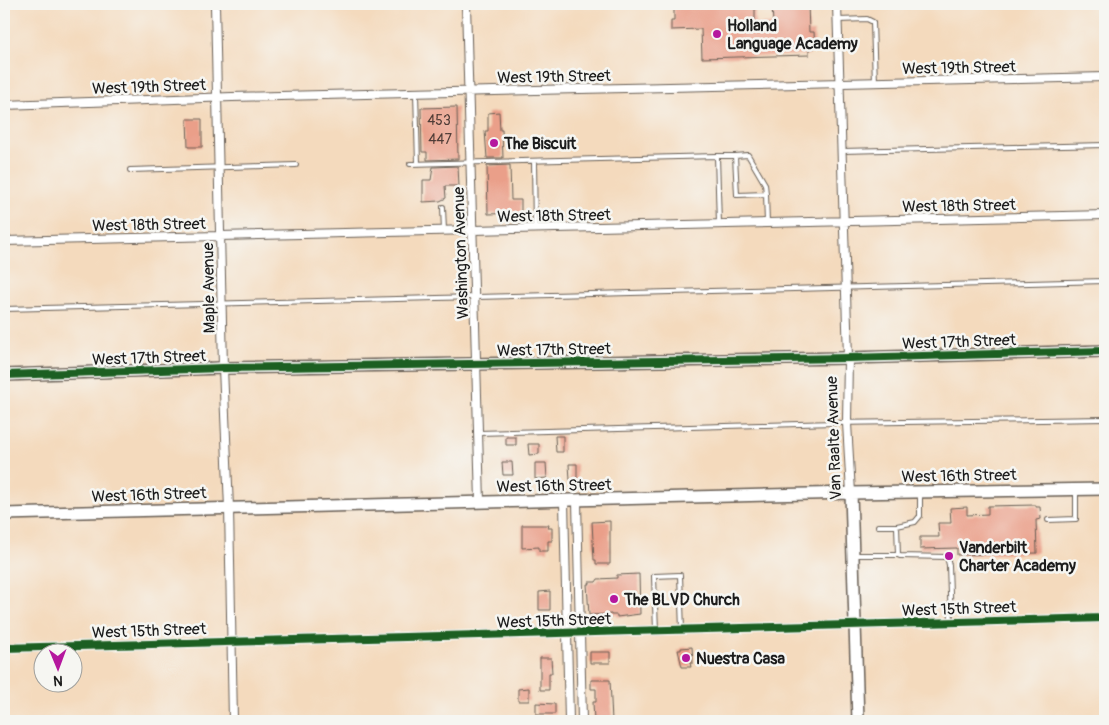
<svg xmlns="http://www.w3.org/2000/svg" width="1109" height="725" font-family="Pangolin,sans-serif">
<rect width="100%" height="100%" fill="#f6f6f2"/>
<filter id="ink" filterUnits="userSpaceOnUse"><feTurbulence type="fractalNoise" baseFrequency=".02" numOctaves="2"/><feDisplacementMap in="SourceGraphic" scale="10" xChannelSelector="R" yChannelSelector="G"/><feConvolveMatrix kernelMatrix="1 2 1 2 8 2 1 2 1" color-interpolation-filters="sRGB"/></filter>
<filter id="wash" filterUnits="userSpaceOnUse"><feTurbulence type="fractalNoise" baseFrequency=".0096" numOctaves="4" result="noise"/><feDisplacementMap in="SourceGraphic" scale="20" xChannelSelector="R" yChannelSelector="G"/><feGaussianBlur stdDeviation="1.12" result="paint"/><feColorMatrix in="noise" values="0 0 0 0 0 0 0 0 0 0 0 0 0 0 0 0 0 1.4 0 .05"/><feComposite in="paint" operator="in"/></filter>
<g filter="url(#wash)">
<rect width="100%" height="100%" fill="#f4dabd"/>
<g id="blocks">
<path fill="#ea9f89" d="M 674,4 L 755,4 L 755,24 L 773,24 L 772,4 L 808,4 L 809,32 L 814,32 L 815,48 L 809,48 L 809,55 L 702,58 L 701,29 L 671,30 L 671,21 L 674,21 Z
M 457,107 L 458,159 L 427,160 L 427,152 L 422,152 L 421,108 Z
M 499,112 L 500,130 L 502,130 L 503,158 L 487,158 L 485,131 L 488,131 L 488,113 Z
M 187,119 L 202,119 L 202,147 L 188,147 Z
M 510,165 L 511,200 L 521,200 L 521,213 L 488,214 L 487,166 Z
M 458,166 L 459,186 L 445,186 L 446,198 L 440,201 L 423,202 L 423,180 L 431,180 L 433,167 Z
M 555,436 L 563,436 L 563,452 L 556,452 Z
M 506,437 L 516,437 L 516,445 L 506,445 Z
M 528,444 L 539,444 L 539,454 L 529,455 Z
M 502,462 L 512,462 L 513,475 L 503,475 Z
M 535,463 L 546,463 L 547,478 L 535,479 Z
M 569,464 L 577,464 L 577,480 L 570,480 Z
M 1036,505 L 1036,507 L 1040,507 L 1041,519 L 1036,520 L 1037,553 L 957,555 L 957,548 L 920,549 L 920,537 L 939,537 L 938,523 L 951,523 L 950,508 L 967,507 L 967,515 L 988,514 L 988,506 Z
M 610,521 L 610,564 L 596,564 L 596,560 L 594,560 L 592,522 Z
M 522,525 L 549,525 L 548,528 L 552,528 L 552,541 L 548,541 L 548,551 L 539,551 L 539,547 L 522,548 Z
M 639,574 L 640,614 L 617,617 L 617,615 L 611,615 L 611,614 L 589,615 L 587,584 L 590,584 L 589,582 L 596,582 L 598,579 L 617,578 L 617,575 Z
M 550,591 L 550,610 L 539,610 L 539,592 Z
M 692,647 L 693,663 L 690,663 L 691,667 L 682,667 L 678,650 L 681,650 L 681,648 Z
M 590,652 L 610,652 L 610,663 L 590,663 Z
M 540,658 L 551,658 L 552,673 L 549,673 L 549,690 L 540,690 Z
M 591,680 L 610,680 L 612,721 L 594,721 L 593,702 L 596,702 L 596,689 L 591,689 Z
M 529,688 L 529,701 L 518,701 L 518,689 Z
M 536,703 L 555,704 L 555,714 L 536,714 Z"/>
</g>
</g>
<g filter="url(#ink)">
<use href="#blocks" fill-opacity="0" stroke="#685e54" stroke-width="1"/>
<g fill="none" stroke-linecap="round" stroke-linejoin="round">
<g stroke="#685e54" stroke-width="6">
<path id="lane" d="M 838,20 L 867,19 L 873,22 L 875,83
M 416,93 L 418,164
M 842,151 L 1105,145
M 717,156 L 735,156
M 534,161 L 535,229
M 410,164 L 717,156 L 719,224
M 130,170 L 296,165
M 766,194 L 765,184 L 748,155 L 735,156 L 737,195 L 766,194 L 767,223
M 443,207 L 444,231
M 4,309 L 1105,281
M 478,433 L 834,423 L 1105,419
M 920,494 L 920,516 L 915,522 L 897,526 L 898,555 L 900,556 L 947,557 L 949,565 L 951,622
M 1048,520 L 1076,519 L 1076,492
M 878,526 L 897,526
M 855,555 L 898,555
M 656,631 L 654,576 L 680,575 L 682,630"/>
</g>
<g stroke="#685e54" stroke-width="10">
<path id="street" d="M 215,4 L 223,368 L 229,508 L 233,721
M 466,4 L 480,502
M 837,4 L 848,358 L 847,423 L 851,493
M 4,105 L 232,97 L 1105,77
M 4,241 L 1105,215
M 564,501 L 569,721
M 577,501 L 582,721
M 4,648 L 1105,618"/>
</g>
<g stroke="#685e54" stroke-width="14">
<path id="secondary" d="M 4,375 L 223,368 L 848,358 L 1105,351
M 851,493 L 858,721
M 4,514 L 851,493 L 1105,489"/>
</g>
<use href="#lane" stroke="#fff" stroke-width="4"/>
<use href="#street" stroke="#fff" stroke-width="8"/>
<use href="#secondary" stroke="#fff" stroke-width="11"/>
<g stroke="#f6f6f2" stroke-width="11">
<path id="cycleway" d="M 4,375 L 223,368 L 848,358 L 1105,351
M 4,648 L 1105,618"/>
</g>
<use href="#cycleway" stroke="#1b5e20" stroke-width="8"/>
</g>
</g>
<g fill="#b5179e" stroke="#f6f6f2" stroke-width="2">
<circle cx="717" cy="34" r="5"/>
<circle cx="494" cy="143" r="5"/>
<circle cx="949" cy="556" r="5"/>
<circle cx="614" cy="599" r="5"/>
<circle cx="686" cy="658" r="5"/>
</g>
<g text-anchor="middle" stroke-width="5" stroke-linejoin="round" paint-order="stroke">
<g font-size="14" fill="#503d37">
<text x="439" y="125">453</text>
<text x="440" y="144">447</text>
</g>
<g font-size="16" font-weight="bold" fill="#1c1c1c" stroke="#f6f6f2" text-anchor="start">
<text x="727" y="31">Holland<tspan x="727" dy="18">Language Academy</tspan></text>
<text x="504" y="149">The Biscuit</text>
<text x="959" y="553">Vanderbilt<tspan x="959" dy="18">Charter Academy</tspan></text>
<text x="624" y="605">The BLVD Church</text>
<text x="696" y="664">Nuestra Casa</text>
</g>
<g font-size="16" fill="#1c1c1c" stroke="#f6f6f2">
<text transform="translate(959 67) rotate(-1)" y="6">West 19th Street</text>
<text transform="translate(554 76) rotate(-1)" y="6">West 19th Street</text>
<text transform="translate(149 86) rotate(-2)" y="6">West 19th Street</text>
<text transform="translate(959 205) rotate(-1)" y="6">West 18th Street</text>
<text transform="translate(554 215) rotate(-1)" y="6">West 18th Street</text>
<text transform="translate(149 224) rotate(-1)" y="6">West 18th Street</text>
<text transform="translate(460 253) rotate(-92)" y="6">Washington Avenue</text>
<text transform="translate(208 288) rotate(-91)" y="6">Maple Avenue</text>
<text transform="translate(959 341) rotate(-2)" y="6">West 17th Street</text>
<text transform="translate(554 349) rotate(-1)" y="6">West 17th Street</text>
<text transform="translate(149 357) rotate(-2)" y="6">West 17th Street</text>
<text transform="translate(833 438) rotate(-92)" y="6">Van Raalte Avenue</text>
<text transform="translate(959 475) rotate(-1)" y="6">West 16th Street</text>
<text transform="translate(554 485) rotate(-1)" y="6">West 16th Street</text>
<text transform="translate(149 494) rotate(-2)" y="6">West 16th Street</text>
<text transform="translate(959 608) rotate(-2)" y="6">West 15th Street</text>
<text transform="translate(554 620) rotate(-2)" y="6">West 15th Street</text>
<text transform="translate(149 630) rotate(-2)" y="6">West 15th Street</text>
</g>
</g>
<rect width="1109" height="725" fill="none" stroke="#f6f6f2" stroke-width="20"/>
<g transform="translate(58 668) rotate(179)"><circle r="24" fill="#f6f6f2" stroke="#9f9f9c"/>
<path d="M0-4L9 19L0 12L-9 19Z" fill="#b5179e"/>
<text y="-8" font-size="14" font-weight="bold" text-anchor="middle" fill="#1c1c1c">N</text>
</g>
</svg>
